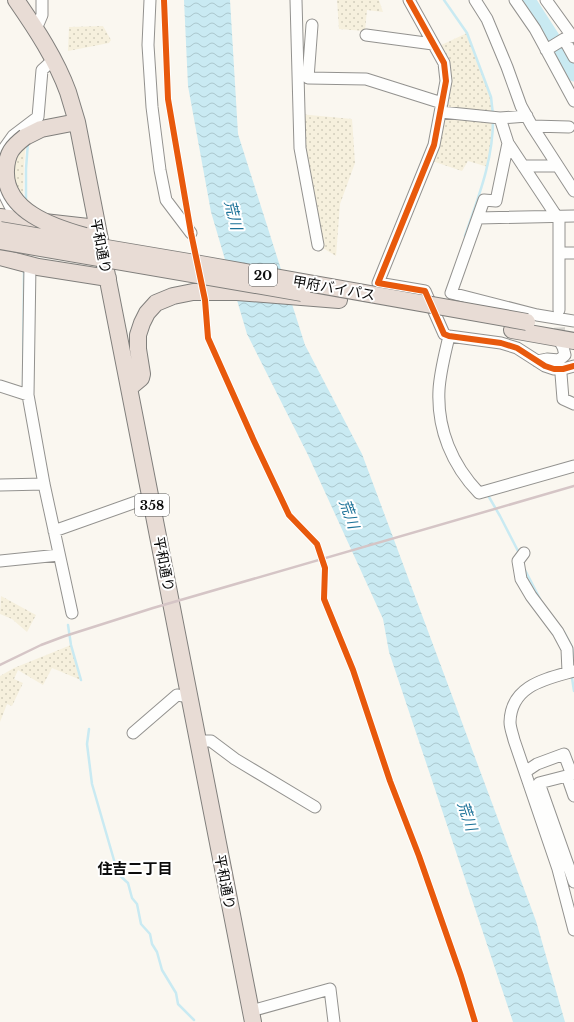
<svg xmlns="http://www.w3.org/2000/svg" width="574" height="1022" font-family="'Libre Baskerville','Noto Sans JP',serif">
<defs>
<pattern id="farmland-dots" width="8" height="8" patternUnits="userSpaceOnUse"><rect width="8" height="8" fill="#f6f0dd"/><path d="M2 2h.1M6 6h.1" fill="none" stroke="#d2cdbc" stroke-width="1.8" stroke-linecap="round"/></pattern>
<pattern id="water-waves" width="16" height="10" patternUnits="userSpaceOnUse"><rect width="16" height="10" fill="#c9eaf2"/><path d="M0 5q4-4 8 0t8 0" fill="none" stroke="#abc8ce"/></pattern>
</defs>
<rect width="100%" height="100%" fill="#faf7f0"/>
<path fill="url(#farmland-dots)" d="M 337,0 L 379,0 L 383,12 L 367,10 L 365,31 L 339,29 Z
M 103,26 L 111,40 L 109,43 L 68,51 L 69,27 Z
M 467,33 L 491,97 L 493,117 L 493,139 L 488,167 L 468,161 L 462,171 L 429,160 L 446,81 L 435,48 Z
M 299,114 L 352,119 L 355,163 L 340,204 L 336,256 L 318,245 Z
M 26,141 L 24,164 L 23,200 L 16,190 L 12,161 Z
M 1,596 L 36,615 L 27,632 L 12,619 L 0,614 Z
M 71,645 L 81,680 L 52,668 L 43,685 L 18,670 L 14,679 L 23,683 L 12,706 L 7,704 L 0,722 L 0,676 L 14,668 Z"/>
<path fill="url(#water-waves)" d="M 184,0 L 230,0 L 238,134 L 305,345 L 362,454 L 536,921 L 565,1022 L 513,1022 L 389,652 L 383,619 L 308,455 L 247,334 L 211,212 L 188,86 Z"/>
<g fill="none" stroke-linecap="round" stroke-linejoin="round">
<path stroke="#c9eaf2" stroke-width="2.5" d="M 444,0 L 467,33 L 491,97 L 493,115
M 26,201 L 26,169 L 28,142
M 465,236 C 478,198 493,161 493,120
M 23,389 L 24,270
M 489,497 L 500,516 L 518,551
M 525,570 L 540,599
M 68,625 L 71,645 L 81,680
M 564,632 L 572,647 L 573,657
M 572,678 L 574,691
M 89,729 L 87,744 L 92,784 L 118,874 L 128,883 L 132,898 L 137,904 L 141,924 L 150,934 L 152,944 L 157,952 L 162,970 L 176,993 L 178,1004 L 194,1020"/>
<path stroke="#c9eaf2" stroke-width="15" d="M 528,0 L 555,42 L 574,74"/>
<path stroke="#d6d4ce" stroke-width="11" stroke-dasharray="11 5.5" stroke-linecap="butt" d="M 559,311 L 560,345"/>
<g stroke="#93928f" stroke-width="13">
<path id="minor" d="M 150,0 L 148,45 L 152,107 L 160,170 L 166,200 L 191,233
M 296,0 L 300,148 L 318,245
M 409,0 L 444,63 L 446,81 L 434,145 L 378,283 L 425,291 L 444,334 L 449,336 L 501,343 L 517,348 L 545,366 L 554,369 L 563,369 L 574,366
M 475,0 L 487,19 L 507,67 L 521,106 L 532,126 L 574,191
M 515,0 L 535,29 L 574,101
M 546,0 L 572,36
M 312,25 L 308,78 L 366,79 L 442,103
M 36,29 L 42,15 L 42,0
M 366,35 L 433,44
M 564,39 L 574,57
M 546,50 L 564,39 L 574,36
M 441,112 L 500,118 L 508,143 L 559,220 L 559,310
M 500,118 L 527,116
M 532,126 L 569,127
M 508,143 L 496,201 L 484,200 L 451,293 L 537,315 L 574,321
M 3,150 L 13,136 L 38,117 L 42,70 L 53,60
M 523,166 L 557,166
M 2,190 L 16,218
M 478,218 L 574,216
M 559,253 L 574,253
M 30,265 L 28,395 L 44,484 L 72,613
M 449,336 C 445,354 440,372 439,390 C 437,429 452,465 479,493 L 574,466
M 537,361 L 547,359 L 559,360 L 565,355 L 563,347 L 558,338
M 561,374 L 563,399 L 574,404
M 0,386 L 28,395
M 0,485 L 44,484
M 54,531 L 150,497
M 524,553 L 518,561 L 521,579 L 531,596 L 558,632 L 567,649 L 568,672
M 0,561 L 59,555
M 574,671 C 546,679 511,685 510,722 C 510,728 513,735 514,740 L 558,869 L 574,930
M 133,733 L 177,695 L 190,697
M 199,741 L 211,741 L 235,759 L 315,807
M 525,772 L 537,764 L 564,754 L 572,775
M 574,774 L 539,783 L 574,882
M 567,776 L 574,796
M 251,1011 L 330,989 L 334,1022"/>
</g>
<g stroke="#807f7c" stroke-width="18">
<path id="highway" d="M 16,0 C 36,29 56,59 68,92 C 71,102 74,112 77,122 L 253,1022
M 25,137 L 41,129 L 77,122
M 0,217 L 97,228
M 0,257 L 38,267 L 108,278
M 512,330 L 574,341
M 129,388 L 141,378 L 142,374 L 138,349 L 138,335 L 142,323 L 147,313 L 156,303 L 173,296 L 193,292 L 237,292 L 339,300"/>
</g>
<use href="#minor" stroke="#fefefd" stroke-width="11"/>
<use href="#highway" stroke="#e8dcd5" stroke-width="16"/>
<path stroke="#d5c5c6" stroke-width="2.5" d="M 0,665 L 41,645 L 65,636 L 153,608 L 574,486"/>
<g stroke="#807f7c" stroke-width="18" stroke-linecap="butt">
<path id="highway-bridge" d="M 25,137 C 12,147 7,153 6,170 C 4,211 53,227 85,236
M 0,230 L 195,263 L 527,322
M 0,241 L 302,293"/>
</g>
<use href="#highway-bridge" stroke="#e8dcd5" stroke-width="16"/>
<g stroke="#fff" stroke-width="8">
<path id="cycleway" d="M 164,0 L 168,99 L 191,233 L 205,300 L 208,338 L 254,441 L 289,515 L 317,544 L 325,568 L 324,599 L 353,670 L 390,781 L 419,856 L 461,976 L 475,1022
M 409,0 L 444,63 L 446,81 L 434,145 L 378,283 L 425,291 L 444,334 L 449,336 L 501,343 L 517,348 L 545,366 L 554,369 L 563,369 L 574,366"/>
</g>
<use href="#cycleway" stroke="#e8590c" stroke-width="6"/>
</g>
<g text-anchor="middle" stroke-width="4" stroke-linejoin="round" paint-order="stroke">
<g fill="#fff" stroke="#555" stroke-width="1">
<rect x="249" y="264" width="28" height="22" rx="3"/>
<rect x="135" y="494" width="34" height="22" rx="3"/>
</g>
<g font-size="13" font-weight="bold" fill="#0c0c0c">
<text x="263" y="280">20</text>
<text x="152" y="510">358</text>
</g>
<g font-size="14" fill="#0c0c0c" stroke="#fff">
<text transform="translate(101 246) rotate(79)" y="5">平和通り</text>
<text transform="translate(334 288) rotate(10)" y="5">甲府バイパス</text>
<text transform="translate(164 564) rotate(79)" y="5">平和通り</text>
<text transform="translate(225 882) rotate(79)" y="5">平和通り</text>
</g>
<g font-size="15" font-style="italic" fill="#1c7298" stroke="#fff">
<text transform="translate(233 215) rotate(76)" y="5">荒川</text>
<text transform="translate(349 514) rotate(70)" y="5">荒川</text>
<text transform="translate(467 816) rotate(71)" y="5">荒川</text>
</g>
<g font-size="15" font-weight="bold" fill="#0c0c0c" stroke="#fff">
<text x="135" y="874">住吉二丁目</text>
</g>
</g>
</svg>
